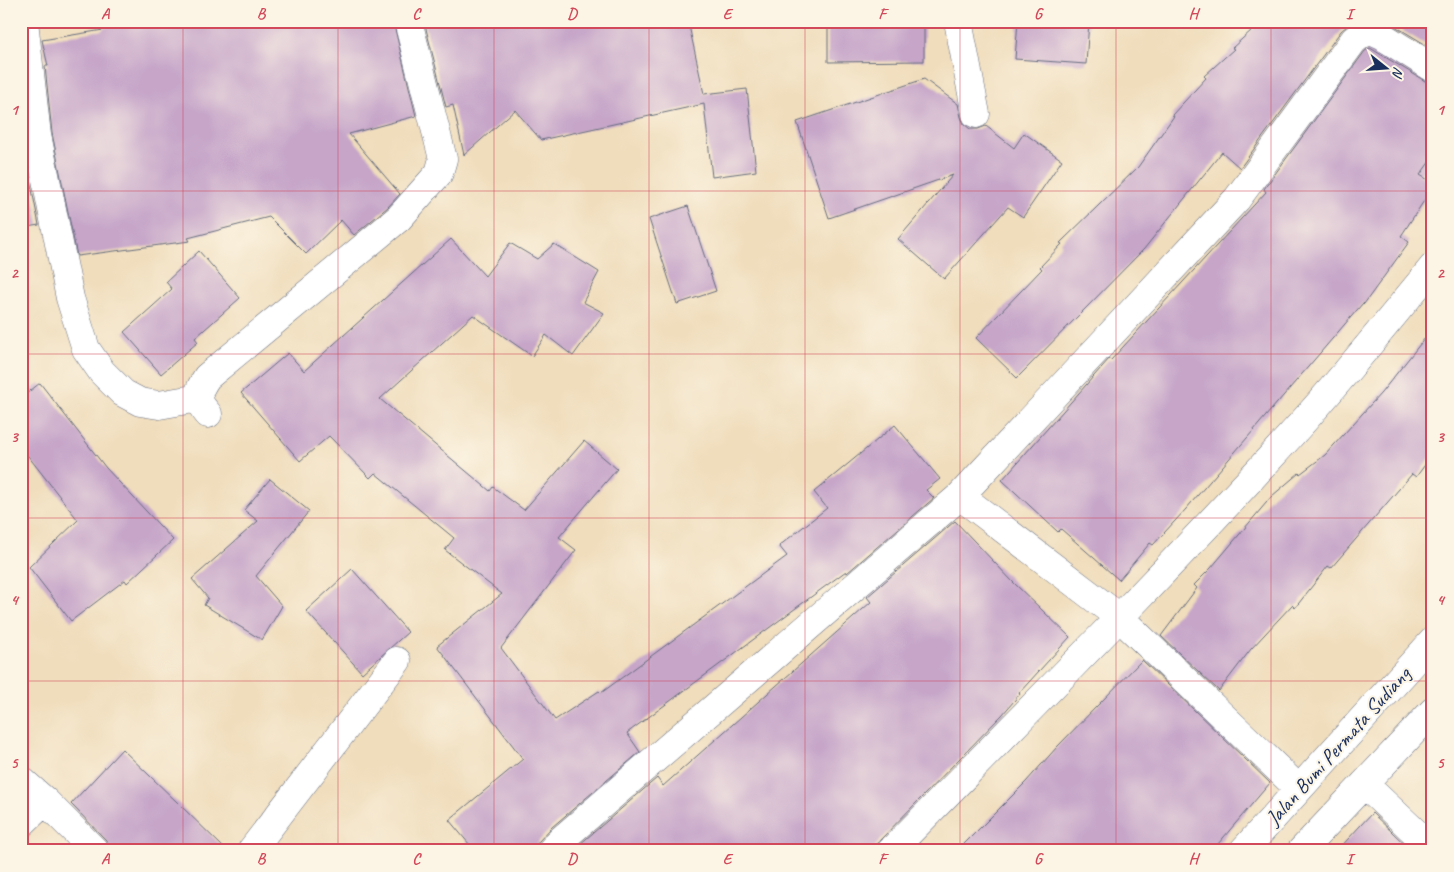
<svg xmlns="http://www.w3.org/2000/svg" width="1454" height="872" font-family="Caveat,sans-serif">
<rect width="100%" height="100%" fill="#fcf5e5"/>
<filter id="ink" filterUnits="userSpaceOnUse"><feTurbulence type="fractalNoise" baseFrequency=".02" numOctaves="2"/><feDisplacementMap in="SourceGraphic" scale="10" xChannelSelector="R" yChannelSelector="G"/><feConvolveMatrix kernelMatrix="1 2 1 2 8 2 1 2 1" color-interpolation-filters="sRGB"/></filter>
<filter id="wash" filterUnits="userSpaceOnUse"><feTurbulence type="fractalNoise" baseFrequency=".0096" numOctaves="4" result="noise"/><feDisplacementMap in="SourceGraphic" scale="20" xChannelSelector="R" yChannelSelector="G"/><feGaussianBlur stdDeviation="1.12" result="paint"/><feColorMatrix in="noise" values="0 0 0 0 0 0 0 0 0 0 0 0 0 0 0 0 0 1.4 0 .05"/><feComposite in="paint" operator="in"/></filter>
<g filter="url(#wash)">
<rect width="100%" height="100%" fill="#f0ddbc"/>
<g id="blocks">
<path fill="#c6a5c9" d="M 136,21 L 393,21 L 416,116 L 349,134 L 400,194 L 388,207 L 354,235 L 341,220 L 306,254 L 269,217 L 188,238 L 190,241 L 77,256 L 52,133 L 45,66 L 48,66 L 42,40 L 103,30 L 103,28 Z
M 424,21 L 688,21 L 704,94 L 747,89 L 756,171 L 712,177 L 704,104 L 541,140 L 515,110 L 464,155 L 453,105 L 446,107 Z
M 828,21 L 924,21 L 924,61 L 828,62 Z
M 1018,21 L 1089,21 L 1086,64 L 1015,59 Z
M 1262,21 L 1353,21 L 1341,31 L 1240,168 L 1222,152 L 1144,249 L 1017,378 L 976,338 L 1042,269 L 1040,267 L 1062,244 L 1060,243 L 1138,167 L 1174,116 L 1172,115 L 1206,78 L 1204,76 L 1234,49 L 1232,48 Z
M 1387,21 L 1433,21 L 1433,49 L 1390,23 Z
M 1370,48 L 1425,81 L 1433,84 L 1433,157 L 1420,175 L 1433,183 L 1433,187 L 1401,236 L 1409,242 L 1364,304 L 1363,303 L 1186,509 L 1153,545 L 1150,543 L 1119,580 L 1061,529 L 1058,532 L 1002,480 L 1109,359 L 1111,360 L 1266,192 L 1264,189 L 1365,51 Z
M 924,79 L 958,104 L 961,117 L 964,124 L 970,129 L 978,129 L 986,126 L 1014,148 L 1024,133 L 1062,160 L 1023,217 L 1008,207 L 944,279 L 898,239 L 953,175 L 829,218 L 797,122 Z
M 21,135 L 39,225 L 21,228 Z
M 688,206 L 716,291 L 677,304 L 649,219 Z
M 451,239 L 485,276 L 510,243 L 537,259 L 554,244 L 599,272 L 583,302 L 604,313 L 573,356 L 546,335 L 532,356 L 473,315 L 380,399 L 490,491 L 493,487 L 524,510 L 584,441 L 617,469 L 559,537 L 576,550 L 501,648 L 555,720 L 599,691 L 601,693 L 787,556 L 779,546 L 827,508 L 814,492 L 895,425 L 940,479 L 926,490 L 934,498 L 847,573 L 846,571 L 627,733 L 640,752 L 552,827 L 539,841 L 536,847 L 536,851 L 475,851 L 449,820 L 523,759 L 437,646 L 502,594 L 445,550 L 454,538 L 375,473 L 370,478 L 329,436 L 300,461 L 241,393 L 288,353 L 304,371 Z
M 199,251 L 240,298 L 195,338 L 198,342 L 161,374 L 124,332 L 172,289 L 166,282 Z
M 1433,328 L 1433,454 L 1416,477 L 1412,474 L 1331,568 L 1328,566 L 1295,608 L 1292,605 L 1251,649 L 1219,691 L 1161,636 L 1197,588 L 1194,585 L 1211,568 L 1272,496 L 1299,473 L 1300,474 L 1325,455 L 1381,393 Z
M 40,383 L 106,468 L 173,540 L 127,583 L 125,580 L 71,621 L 29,567 L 78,520 L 21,447 L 21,398 Z
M 270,479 L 309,511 L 256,576 L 282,606 L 262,640 L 204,605 L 208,598 L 192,579 L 258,521 L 244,510 Z
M 955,521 L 1014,583 L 1070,637 L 1019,693 L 1020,694 L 1002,715 L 880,840 L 872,851 L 572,851 L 657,778 L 663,786 L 871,602 L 867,597 Z
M 352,569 L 408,632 L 362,673 L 306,611 Z
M 1142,660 L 1270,783 L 1212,851 L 957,851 L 1026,782 L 1057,747 Z
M 122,749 L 177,802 L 227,851 L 113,851 L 110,848 L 106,840 L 71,804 Z
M 1372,813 L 1412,851 L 1337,851 Z"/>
</g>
</g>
<g filter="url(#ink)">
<use href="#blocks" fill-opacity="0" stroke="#666c7f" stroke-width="1"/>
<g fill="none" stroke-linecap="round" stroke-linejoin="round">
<g stroke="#666c7f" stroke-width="29">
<path id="minor" d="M 24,21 L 37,135 L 70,298 L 86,349 L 102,372 L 123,393 L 140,402 L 159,405 L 199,398
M 958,21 L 976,114
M 208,414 C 195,399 196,394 207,377 L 387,228 L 399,218 L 439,173 L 443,159 L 408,21
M 21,780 L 45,801 L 95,851
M 1364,784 L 1433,849
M 1299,789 L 1119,617 L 960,496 L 1237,199 L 1354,40 L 1366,31 L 1373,32 L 1382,36 L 1433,68
M 21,824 L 45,801
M 251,851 L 397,661
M 551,851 L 562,839 L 960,496
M 891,851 C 1029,710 1169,570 1301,424 C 1347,373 1389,320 1433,267
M 1243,851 L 1433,641
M 1301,851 L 1433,711"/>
</g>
<use href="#minor" stroke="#fff" stroke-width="28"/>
</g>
</g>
<path fill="none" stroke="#d1495b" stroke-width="1" stroke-opacity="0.55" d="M 183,21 L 183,851M 338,21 L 338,851M 494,21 L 494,851M 649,21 L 649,851M 805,21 L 805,851M 960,21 L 960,851M 1116,21 L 1116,851M 1271,21 L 1271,851M 21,191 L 1433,191M 21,354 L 1433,354M 21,518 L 1433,518M 21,681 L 1433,681"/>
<g text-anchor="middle" stroke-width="4" stroke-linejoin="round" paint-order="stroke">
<g font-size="21" fill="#1b2f5e" stroke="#fcf5e5">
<text transform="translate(1338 746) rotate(-48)" y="7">Jalan Bumi Permata Sudiang</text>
</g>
</g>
<rect width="1454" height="872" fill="none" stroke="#fcf5e5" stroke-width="55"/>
<g transform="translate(1386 68) rotate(107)" stroke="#fcf5e5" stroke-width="4" paint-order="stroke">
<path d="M0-4L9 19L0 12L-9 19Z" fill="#1b2f5e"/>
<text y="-8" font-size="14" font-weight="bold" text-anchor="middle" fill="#1b2f5e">N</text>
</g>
<rect x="28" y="28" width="1398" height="816" fill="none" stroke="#d1495b" stroke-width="2"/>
<g font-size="16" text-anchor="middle" font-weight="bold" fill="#d1495b">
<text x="105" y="19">A</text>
<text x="261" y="19">B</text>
<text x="416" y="19">C</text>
<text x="572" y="19">D</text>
<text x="727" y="19">E</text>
<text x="882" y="19">F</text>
<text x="1038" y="19">G</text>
<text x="1193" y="19">H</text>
<text x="1349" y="19">I</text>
<text x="14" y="115">1</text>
<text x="1440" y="115">1</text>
<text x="14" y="278">2</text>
<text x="1440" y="278">2</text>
<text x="14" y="442">3</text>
<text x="1440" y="442">3</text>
<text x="14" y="605">4</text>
<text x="1440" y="605">4</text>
<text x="14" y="768">5</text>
<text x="1440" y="768">5</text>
<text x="105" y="864">A</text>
<text x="261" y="864">B</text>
<text x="416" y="864">C</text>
<text x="572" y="864">D</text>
<text x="727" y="864">E</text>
<text x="882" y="864">F</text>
<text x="1038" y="864">G</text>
<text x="1193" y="864">H</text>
<text x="1349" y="864">I</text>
</g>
</svg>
